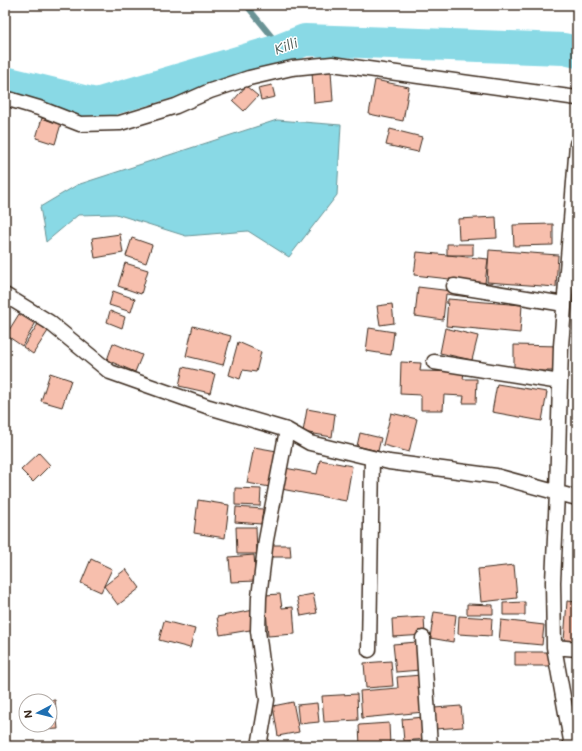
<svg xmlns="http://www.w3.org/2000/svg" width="582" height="751" font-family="Mali,sans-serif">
<rect width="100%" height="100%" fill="#fff"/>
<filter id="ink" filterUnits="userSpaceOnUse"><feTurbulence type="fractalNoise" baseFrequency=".025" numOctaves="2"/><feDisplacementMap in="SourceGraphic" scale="8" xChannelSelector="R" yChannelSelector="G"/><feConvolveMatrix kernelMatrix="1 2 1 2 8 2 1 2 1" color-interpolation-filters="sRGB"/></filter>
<g filter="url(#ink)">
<path fill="#89d9e5" stroke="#6a9395" d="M 277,120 L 341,125 L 337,195 L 289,257 L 248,231 L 186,236 L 116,214 L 78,215 L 46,242 L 40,207 L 77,185 Z"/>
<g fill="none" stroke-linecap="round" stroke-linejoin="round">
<path stroke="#6a9395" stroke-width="5.5" d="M 246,5 L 282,49"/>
<path stroke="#89d9e5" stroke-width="32" d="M 5,82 L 96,104 L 282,49 L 305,40 L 564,49 L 577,52"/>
</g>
<path fill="#f7bfad" stroke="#3b2a1e" d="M 331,71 L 333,101 L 314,103 L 312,72 Z
M 375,80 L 409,87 L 403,121 L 369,114 Z
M 272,85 L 275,97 L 261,100 L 258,88 Z
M 246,86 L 258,96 L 244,111 L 233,101 Z
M 42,118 L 61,124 L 55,144 L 36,138 Z
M 390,129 L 422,137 L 418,152 L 386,145 Z
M 496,217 L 497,238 L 459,240 L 458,219 Z
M 553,224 L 553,245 L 514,246 L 513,225 Z
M 120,234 L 123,253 L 95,258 L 92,238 Z
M 132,238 L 152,245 L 146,263 L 126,256 Z
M 447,244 L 473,244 L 473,255 L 447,255 Z
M 489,250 L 558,255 L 556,287 L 487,282 Z
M 417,252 L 488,259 L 485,283 L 414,275 Z
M 125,263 L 148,270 L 141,294 L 118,286 Z
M 418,287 L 468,293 L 468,297 L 446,294 L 443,320 L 415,316 Z
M 113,291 L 135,299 L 131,312 L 109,305 Z
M 448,299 L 522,305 L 520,333 L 446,326 Z
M 392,304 L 394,323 L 380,325 L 377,306 Z
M 110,311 L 125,317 L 122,328 L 107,322 Z
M 19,314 L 35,324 L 22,346 L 6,335 Z
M 38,324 L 48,331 L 33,354 L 23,347 Z
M 193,326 L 231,336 L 223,365 L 186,356 Z
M 369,328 L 394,332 L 391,355 L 366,351 Z
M 445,328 L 478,336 L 472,360 L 440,353 Z
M 238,342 L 261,352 L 256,372 L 243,370 L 240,379 L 229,375 Z
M 113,343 L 142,355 L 135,372 L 107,360 Z
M 514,345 L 560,346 L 560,371 L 514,371 Z
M 401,362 L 421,363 L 420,371 L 464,372 L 463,379 L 477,379 L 476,403 L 463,403 L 464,396 L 444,395 L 443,410 L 421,410 L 421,395 L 400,394 Z
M 183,367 L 215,374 L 210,393 L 179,386 Z
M 50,373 L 71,380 L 62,407 L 41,401 Z
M 497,384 L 547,392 L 542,421 L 492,412 Z
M 307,409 L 335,414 L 332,437 L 303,432 Z
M 391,413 L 417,419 L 409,452 L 383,445 Z
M 360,433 L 381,438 L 378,451 L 357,446 Z
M 254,447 L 277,451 L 270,487 L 247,483 Z
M 39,453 L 50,465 L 33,482 L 21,470 Z
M 320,460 L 352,466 L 346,501 L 281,489 L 285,468 L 317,474 Z
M 235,488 L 261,489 L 260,506 L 235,505 Z
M 198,500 L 229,505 L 225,538 L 194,533 Z
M 236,507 L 263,509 L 261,524 L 235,522 Z
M 236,527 L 256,527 L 257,554 L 237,554 Z
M 272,545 L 290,545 L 291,557 L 272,557 Z
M 254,555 L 256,581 L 231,582 L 229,557 Z
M 91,559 L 112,569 L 101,592 L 81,583 Z
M 514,565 L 517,598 L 481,602 L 478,569 Z
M 126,569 L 140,588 L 118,605 L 104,586 Z
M 280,594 L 282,608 L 293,607 L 295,634 L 268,636 L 265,595 Z
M 313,594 L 317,613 L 301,616 L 297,597 Z
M 567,601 L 577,602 L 577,642 L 564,641 Z
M 525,602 L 525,615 L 503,615 L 503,603 Z
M 467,604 L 493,605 L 493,614 L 467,614 Z
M 254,610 L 256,629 L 220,635 L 217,617 Z
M 434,612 L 456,615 L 453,642 L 430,638 Z
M 459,616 L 492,618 L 491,636 L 458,634 Z
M 424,617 L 425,635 L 393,637 L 392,619 Z
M 501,620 L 544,625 L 542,645 L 499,641 Z
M 164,621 L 195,629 L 190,648 L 159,640 Z
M 417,642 L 420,670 L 396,672 L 393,644 Z
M 515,652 L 554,652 L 554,666 L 515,666 Z
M 391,661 L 393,686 L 366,688 L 364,663 Z
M 421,675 L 424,712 L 362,718 L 360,691 L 398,688 L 397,677 Z
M 357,694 L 358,720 L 324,722 L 322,696 Z
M 55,700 L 58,729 L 40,730 L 39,725 L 50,725 L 50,701 L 42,701 Z
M 293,702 L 299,732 L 278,736 L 273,706 Z
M 317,703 L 319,722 L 299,724 L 297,705 Z
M 461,706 L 463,727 L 435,729 L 434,708 Z
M 424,717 L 426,739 L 404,741 L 402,719 Z
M 389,723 L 390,746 L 360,746 L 359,725 Z"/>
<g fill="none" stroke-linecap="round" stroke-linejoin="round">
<g stroke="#3b2a1e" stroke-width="17">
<path id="minor" d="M 5,98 L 39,108 L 80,124 L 120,123 L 176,106 L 210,91 L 249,78 L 292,68 L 332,64 L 577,98
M 454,286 L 564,304
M 5,295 L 49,322 L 110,372 L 209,407 L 287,430 L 310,443 L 389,462 L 496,476 L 577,498
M 434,362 L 560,382
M 423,638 L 430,746
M 554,647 L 577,649
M 369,650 L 372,458
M 259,746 L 267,700 L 258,631 L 259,597 L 266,540 L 287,430
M 572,746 L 554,647 L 553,582 L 557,493 L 561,346 L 577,144"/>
</g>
<use href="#minor" stroke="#fff" stroke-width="14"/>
</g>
</g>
<g text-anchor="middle" stroke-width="3" stroke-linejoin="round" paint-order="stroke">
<g font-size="14" font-style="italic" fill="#525f5a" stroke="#fff">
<text transform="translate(286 46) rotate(-20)" y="5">Killi</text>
</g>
</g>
<rect width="582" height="751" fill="none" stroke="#fff" stroke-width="20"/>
<rect x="10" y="10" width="562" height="731" fill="none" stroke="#3b2a1e" stroke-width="1.5" filter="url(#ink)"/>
<g transform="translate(38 713) rotate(263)"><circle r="19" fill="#ffffff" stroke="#b1aaa5"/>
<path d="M0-3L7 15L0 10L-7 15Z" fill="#1f6fb2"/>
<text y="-6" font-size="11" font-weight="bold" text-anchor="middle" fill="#3b2a1e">N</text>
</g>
</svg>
